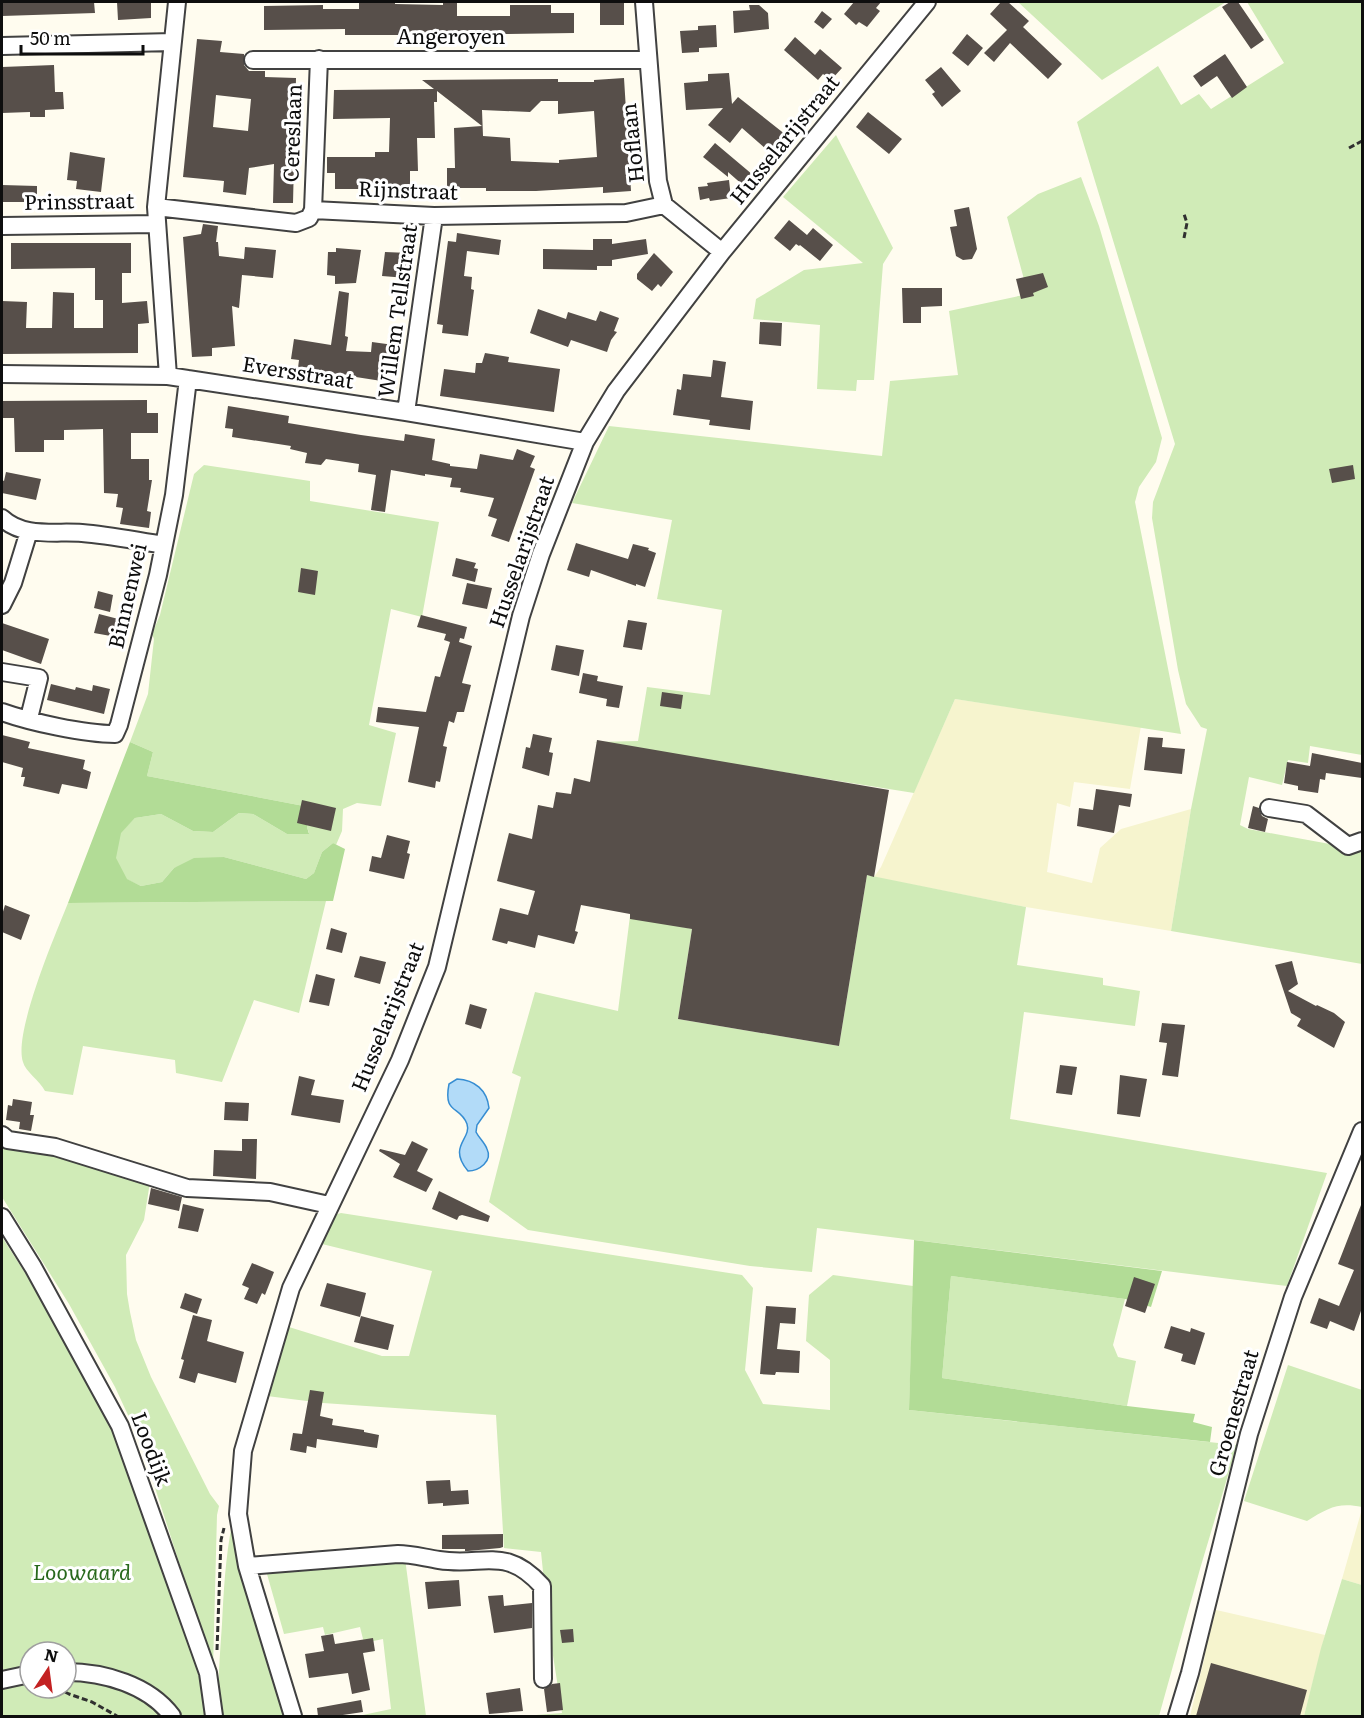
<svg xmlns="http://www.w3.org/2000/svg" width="1364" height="1718" font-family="Literata,serif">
<rect width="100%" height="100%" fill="#fffcef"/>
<path fill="#f6f4ce" d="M 955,699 L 1141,726 L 1130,789 L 1074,782 L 1070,807 L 1057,803 L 1047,872 L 1092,883 L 1100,848 L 1121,829 L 1191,809 L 1171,931 L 1026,907 L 874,877 L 881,867 Z
M 1362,1509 L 1362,1585 L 1342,1579 Z
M 1212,1609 L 1325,1635 L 1304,1716 L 1190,1716 L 1205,1656 L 1200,1655 Z"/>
<path fill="#d0ebb7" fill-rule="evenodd" d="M 1018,2 L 1226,2 L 1102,80 Z
M 1247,2 L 1362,2 L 1362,755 L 1310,746 L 1308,763 L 1288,760 L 1282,785 L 1249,777 L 1240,825 L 1248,829 L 1346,847 L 1362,844 L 1362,964 L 1171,931 L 1191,809 L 1207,729 L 1201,727 L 1186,704 L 1178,670 L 1152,518 L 1153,502 L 1175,444 L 1077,122 L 1158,66 L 1181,105 L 1199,94 L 1211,109 L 1284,63 Z
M 836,135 L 893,248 L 883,264 L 874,380 L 857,380 L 856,391 L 817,389 L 820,325 L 753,319 L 756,299 L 804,270 L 863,263 L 783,197 Z
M 1081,177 L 1099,226 L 1162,438 L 1156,462 L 1139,487 L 1135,502 L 1181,734 L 955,699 L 914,793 L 594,742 L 638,741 L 647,687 L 710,695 L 722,610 L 657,599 L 672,520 L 572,503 L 609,426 L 882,456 L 890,381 L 958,375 L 949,311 L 1028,294 L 1007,217 L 1038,194 Z
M 204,465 L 310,481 L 310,501 L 439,522 L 422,617 L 391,609 L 369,725 L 396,733 L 381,806 L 357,803 L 343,809 L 342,831 L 336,845 L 333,843 L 322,852 L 314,873 L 306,879 L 224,857 L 174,868 L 162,882 L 141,886 L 126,879 L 115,858 L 120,833 L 135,818 L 161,814 L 193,831 L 213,832 L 239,813 L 253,814 L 287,834 L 309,833 L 307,827 L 309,807 L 147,776 L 153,752 L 130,742 L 148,694 L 154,639 L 152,634 L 160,615 L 194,474 Z
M 867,875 L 1026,907 L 1017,965 L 1103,978 L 1103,985 L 1140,991 L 1135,1026 L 1024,1012 L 1010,1119 L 1327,1173 L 1287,1286 L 817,1228 L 812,1272 L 750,1266 L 528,1230 L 489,1202 L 521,1077 L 512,1073 L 535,992 L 618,1011 L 630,916 L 692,929 L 678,1019 L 839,1046 Z
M 326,901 L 299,1013 L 254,1000 L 222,1082 L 176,1073 L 175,1060 L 83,1046 L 73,1095 L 45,1091 C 40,1081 25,1071 23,1062 C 13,1033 56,933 68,903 Z
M 2,1145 L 89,1162 L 150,1182 L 144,1220 L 126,1255 L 127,1294 L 130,1312 L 136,1340 L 151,1377 L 210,1494 L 219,1506 L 217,1515 L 213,1668 L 140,1441 L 115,1387 L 69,1304 L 2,1197 Z
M 341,1213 L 742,1275 L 753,1288 L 745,1370 L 763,1404 L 830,1410 L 830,1360 L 806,1341 L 809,1295 L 833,1275 L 913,1286 L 909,1410 L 1237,1445 L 1200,1569 L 1159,1716 L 523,1716 L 562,1713 L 549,1630 L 541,1552 L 504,1548 L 496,1415 L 323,1403 L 267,1396 L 289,1327 L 382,1356 L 409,1356 L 432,1271 L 322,1244 L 334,1215 Z
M 2,1237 L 27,1276 L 72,1353 L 122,1449 L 198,1658 L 206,1716 L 181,1716 L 172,1704 L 140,1696 L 165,1716 L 2,1716 ZM 30,1652 L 66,1652 L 66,1688 L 30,1688 Z
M 951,1276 L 1125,1299 L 1113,1345 L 1118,1357 L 1136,1361 L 1127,1406 L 942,1378 Z
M 1288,1365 L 1362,1390 L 1362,1507 C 1338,1502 1328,1508 1307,1521 L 1244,1501 Z
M 235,1510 L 289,1716 L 219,1716 C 217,1686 220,1655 222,1624 C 224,1585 226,1548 235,1510 Z
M 404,1551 L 426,1716 L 358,1716 L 391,1709 L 383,1639 L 364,1643 L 360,1627 L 325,1635 L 323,1627 L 284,1634 L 263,1560 Z
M 1342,1579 L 1362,1585 L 1362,1716 L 1304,1716 L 1321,1648 Z"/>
<path fill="#b2dc96" d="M 130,742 L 153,752 L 147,776 L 309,807 L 307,827 L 309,834 L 287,834 L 253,814 L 239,813 L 213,832 L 193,831 L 161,814 L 135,818 L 121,833 L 116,858 L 127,879 L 141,886 L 162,882 L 174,868 L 194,858 L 224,857 L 306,879 L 314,873 L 322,852 L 333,843 L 345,849 L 333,901 L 68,903 Z
M 914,1240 L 1162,1271 L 1151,1307 L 1125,1299 L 951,1276 L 942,1378 L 1127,1406 L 1195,1414 L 1193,1422 L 1212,1427 L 1210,1442 L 909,1410 Z"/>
<path fill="#b2dbf8" stroke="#368dd2" stroke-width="1.5" d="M 457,1079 C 475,1080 487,1090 489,1108 L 477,1125 L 476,1132 C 479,1138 485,1143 487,1149 C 493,1161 479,1171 468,1171 C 447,1146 472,1139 467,1124 C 460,1105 443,1115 449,1084 Z"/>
<path fill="#574f4a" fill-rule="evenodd" d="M 2,2 L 94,2 L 95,13 L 2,16 Z
M 117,2 L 151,2 L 151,18 L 118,20 Z
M 395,2 L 395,4 L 443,5 L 443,2 L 457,2 L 457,16 L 510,16 L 510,5 L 551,5 L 551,13 L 574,13 L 574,33 L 501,34 L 501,38 L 438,38 L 438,35 L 345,35 L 345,29 L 264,30 L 264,6 L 323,5 L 323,9 L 359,9 L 359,3 Z
M 600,2 L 624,2 L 624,25 L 600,25 Z
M 854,2 L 881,2 L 876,8 L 880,11 L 867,27 L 859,22 L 856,25 L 844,14 Z
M 1001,2 L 1008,2 L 1029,21 L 1023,27 L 1062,64 L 1048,79 L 1010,43 L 994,62 L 984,53 L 1007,30 L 990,14 Z
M 1230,2 L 1238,2 L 1264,40 L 1251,49 L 1222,7 Z
M 749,5 L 759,5 L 768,13 L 769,29 L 734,33 L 733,11 L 750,10 Z
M 822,11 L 832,19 L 823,29 L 814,22 Z
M 716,25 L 717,47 L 699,48 L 699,52 L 682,53 L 680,31 L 698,30 L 698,26 Z
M 967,34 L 983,48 L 968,66 L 952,53 Z
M 795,37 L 815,55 L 820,49 L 842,68 L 831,80 L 823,74 L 818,80 L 784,50 Z
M 197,39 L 222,41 L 220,52 L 244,54 L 244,65 L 249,71 L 265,71 L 265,77 L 296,78 L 293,203 L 273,203 L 274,164 L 249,168 L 246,195 L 223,192 L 224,181 L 183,177 ZM 216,95 L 251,99 L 248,131 L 213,127 Z
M 1225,54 L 1247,87 L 1232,98 L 1217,76 L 1201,87 L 1193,76 Z
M 54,65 L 55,92 L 63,92 L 64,109 L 45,110 L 45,117 L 30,117 L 30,112 L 2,113 L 2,67 Z
M 941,67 L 961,91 L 942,107 L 932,94 L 935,92 L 925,80 Z
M 729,73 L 732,104 L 738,97 L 786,135 L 775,148 L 771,145 L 767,150 L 742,128 L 730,143 L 708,125 L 723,108 L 686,110 L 684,83 L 708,81 L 708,74 Z
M 624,78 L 631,191 L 603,193 L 603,187 L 536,191 L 486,191 L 486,188 L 447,188 L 447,168 L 455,168 L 454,128 L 482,126 L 437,91 L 437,102 L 434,102 L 435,138 L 417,138 L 418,171 L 410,171 L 410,189 L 335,189 L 335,173 L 327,173 L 327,157 L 375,157 L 375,152 L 389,152 L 390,118 L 333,119 L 334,90 L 434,89 L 422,80 L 558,79 L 558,82 L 594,82 L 594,80 ZM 541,101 L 558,101 L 558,114 L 594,111 L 597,157 L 559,160 L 559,163 L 511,161 L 510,138 L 483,136 L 482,110 L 530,112 Z
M 868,112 L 902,139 L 889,154 L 856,127 Z
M 715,143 L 753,175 L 744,186 L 728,172 L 728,177 L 703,157 Z
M 70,152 L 105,158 L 101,192 L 76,189 L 77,181 L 67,180 Z
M 729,180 L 731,198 L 710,201 L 709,198 L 700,200 L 698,187 L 708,186 L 707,183 Z
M 2,185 L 37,186 L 37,202 L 2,202 Z
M 969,207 L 977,249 L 972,259 L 963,260 L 956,256 L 950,227 L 957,226 L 954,210 Z
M 789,220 L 807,235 L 813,228 L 833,245 L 820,261 L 800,245 L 799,246 L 796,244 L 790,251 L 774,238 Z
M 203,224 L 218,226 L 216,242 L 218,242 L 219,256 L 244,259 L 245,247 L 276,250 L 273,278 L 242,275 L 239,308 L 232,306 L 235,346 L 212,348 L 212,356 L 192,357 L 183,237 L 201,234 Z
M 457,233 L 501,240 L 499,255 L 467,251 L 464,276 L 472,277 L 471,289 L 474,290 L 468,336 L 442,333 L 443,325 L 437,324 L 448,241 L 456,242 Z
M 593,239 L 612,239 L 612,244 L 646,239 L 648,254 L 612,260 L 612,266 L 597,266 L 597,270 L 543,269 L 543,249 L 593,250 Z
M 11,243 L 131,243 L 131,273 L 122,273 L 122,303 L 147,301 L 149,323 L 138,324 L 138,353 L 2,354 L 2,301 L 27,302 L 26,328 L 52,328 L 53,292 L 74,293 L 74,328 L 103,328 L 103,300 L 95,300 L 95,268 L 11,269 Z
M 336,248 L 361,250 L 356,283 L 335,284 L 335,276 L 327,275 L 328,252 L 336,252 Z
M 385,252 L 409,253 L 407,278 L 382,276 Z
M 654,253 L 673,272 L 661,287 L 658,284 L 652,291 L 637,279 L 637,274 Z
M 1043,273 L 1048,287 L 1033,293 L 1034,296 L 1021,299 L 1016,279 Z
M 902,288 L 942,288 L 942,306 L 921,307 L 921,323 L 903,323 Z
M 339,291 L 349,293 L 345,336 L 348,337 L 346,351 L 371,352 L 372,342 L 401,346 L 399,361 L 391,359 L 388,382 L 298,368 L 299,360 L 291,359 L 294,339 L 331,345 Z
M 538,309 L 566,319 L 568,312 L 596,321 L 600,311 L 619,318 L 614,331 L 617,332 L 611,340 L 607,352 L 571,340 L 568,347 L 530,333 Z
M 760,322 L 782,323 L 781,346 L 759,344 Z
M 485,353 L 509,357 L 508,362 L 560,369 L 554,412 L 440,396 L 444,369 L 475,373 L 476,363 L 482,363 Z
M 713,360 L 726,362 L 721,397 L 753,401 L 750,430 L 709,425 L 710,420 L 673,415 L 677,389 L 681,390 L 683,374 L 711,377 Z
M 147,400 L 147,413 L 158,413 L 158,433 L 131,433 L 131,459 L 149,459 L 149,480 L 152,480 L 147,511 L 151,512 L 149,528 L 120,524 L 123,508 L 116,507 L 118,494 L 104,493 L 103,429 L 64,430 L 64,440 L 44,440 L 44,452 L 15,452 L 14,418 L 2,418 L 2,401 Z
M 228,406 L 289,416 L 288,423 L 361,435 L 404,441 L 405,434 L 435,439 L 432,460 L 450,464 L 450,466 L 477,469 L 480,454 L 513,460 L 517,449 L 535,456 L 530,467 L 535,469 L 509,542 L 491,536 L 497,519 L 488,516 L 494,498 L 460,492 L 461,488 L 450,487 L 452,478 L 425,474 L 425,476 L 391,470 L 385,512 L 371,510 L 376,475 L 358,472 L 359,464 L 326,459 L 321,465 L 305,463 L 307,453 L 290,449 L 291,446 L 232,437 L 233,429 L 225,428 Z
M 1353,465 L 1355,479 L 1332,483 L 1329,469 Z
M 6,472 L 41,479 L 36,500 L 2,493 L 2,480 L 4,481 Z
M 576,543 L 628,559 L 633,544 L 649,548 L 648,550 L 656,553 L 645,587 L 636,584 L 636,586 L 591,570 L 589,577 L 567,570 Z
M 456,558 L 476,563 L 474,568 L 478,569 L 475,582 L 452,576 Z
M 301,568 L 318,571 L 315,595 L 298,592 Z
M 467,583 L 492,588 L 487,609 L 462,604 Z
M 98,591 L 113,595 L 110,612 L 94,608 Z
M 99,614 L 126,621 L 122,638 L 94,633 Z
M 421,615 L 467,627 L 464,639 L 460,638 L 459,642 L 472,646 L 462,683 L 471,685 L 464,712 L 457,712 L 454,723 L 449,721 L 443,746 L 447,747 L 440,782 L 436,781 L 435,788 L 408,782 L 419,727 L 376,722 L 378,707 L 426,712 L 435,676 L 440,677 L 450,642 L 444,640 L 446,634 L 417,627 Z
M 628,620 L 647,623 L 642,650 L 623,647 Z
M 2,623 L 49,639 L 41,664 L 2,650 Z
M 556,645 L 584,650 L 579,676 L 551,670 Z
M 583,673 L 598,676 L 597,681 L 623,686 L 619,708 L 606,706 L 607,699 L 579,693 Z
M 51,684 L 75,690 L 76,687 L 92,691 L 93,685 L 110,689 L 104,714 L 47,700 Z
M 662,692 L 683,695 L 681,709 L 660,706 Z
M 533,734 L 552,738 L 549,752 L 553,753 L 549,776 L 522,768 L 526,747 L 530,748 Z
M 2,735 L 30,742 L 28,748 L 85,760 L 83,769 L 91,772 L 87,789 L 62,784 L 59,794 L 23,786 L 25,777 L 21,777 L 23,768 L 2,762 Z
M 1148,737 L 1163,738 L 1162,747 L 1185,749 L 1182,774 L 1144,770 Z
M 597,740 L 889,790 L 874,877 L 867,875 L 839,1046 L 678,1019 L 692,929 L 630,919 L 630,914 L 581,905 L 575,931 L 578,932 L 574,944 L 538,935 L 535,948 L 508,941 L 507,944 L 492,940 L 500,908 L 528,915 L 535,891 L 497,881 L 509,833 L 532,839 L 538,805 L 553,808 L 556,792 L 571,794 L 574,778 L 590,782 Z
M 1312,753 L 1362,763 L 1362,778 L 1326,773 L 1325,780 L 1320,779 L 1318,793 L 1298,790 L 1298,786 L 1284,783 L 1287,762 L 1310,766 Z
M 1096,789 L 1132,794 L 1130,807 L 1119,805 L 1114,833 L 1077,826 L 1079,808 L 1093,810 Z
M 302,800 L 336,808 L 331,831 L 297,823 Z
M 1253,806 L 1259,808 L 1262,816 L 1268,819 L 1265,832 L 1248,828 Z
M 387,835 L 410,841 L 407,853 L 410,854 L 404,879 L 369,871 L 372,856 L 381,858 Z
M 5,905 L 30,915 L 21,940 L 2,932 L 2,915 Z
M 331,928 L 347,933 L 342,953 L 326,949 Z
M 360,956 L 386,962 L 380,984 L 354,977 Z
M 1292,961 L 1298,984 L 1288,991 L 1316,1006 L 1317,1005 L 1334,1013 L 1345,1022 L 1334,1048 L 1297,1026 L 1301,1019 L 1291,1013 L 1275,965 Z
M 316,974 L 335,979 L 329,1006 L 309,1002 Z
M 470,1004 L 487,1009 L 481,1029 L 465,1024 Z
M 1162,1023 L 1185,1025 L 1178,1077 L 1162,1075 L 1167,1043 L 1159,1042 Z
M 1060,1065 L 1077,1067 L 1072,1095 L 1056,1093 Z
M 1120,1075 L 1147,1079 L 1140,1117 L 1117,1114 Z
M 299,1076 L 315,1080 L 311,1095 L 344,1100 L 340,1123 L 291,1115 Z
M 13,1099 L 32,1102 L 30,1115 L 34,1115 L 31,1131 L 19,1129 L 20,1122 L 6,1120 L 8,1105 L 12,1106 Z
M 225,1102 L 249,1103 L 248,1121 L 224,1120 Z
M 242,1139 L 257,1139 L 256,1179 L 213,1176 L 214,1150 L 242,1151 Z
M 412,1141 L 428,1149 L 417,1171 L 433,1179 L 426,1192 L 393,1177 L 400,1164 L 379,1151 L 380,1149 L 405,1155 Z
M 151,1188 L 182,1197 L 179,1211 L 148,1204 Z
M 439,1191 L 490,1216 L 488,1222 L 462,1215 L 459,1216 L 457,1220 L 432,1209 Z
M 183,1204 L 204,1209 L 198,1232 L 178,1228 Z
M 1361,1205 L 1362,1206 L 1362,1308 L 1354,1331 L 1330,1321 L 1327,1329 L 1310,1323 L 1319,1298 L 1339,1306 L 1354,1270 L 1338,1264 Z
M 252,1263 L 274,1272 L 265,1295 L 262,1293 L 257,1304 L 244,1299 L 249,1288 L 242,1285 Z
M 1134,1277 L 1155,1284 L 1145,1313 L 1125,1306 Z
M 327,1283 L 366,1293 L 360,1317 L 320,1306 Z
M 185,1293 L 202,1299 L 197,1314 L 180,1308 Z
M 766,1306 L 796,1308 L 795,1324 L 780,1323 L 777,1349 L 800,1351 L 799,1373 L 776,1372 L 775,1375 L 760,1374 Z
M 193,1315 L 212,1320 L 207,1341 L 244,1352 L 236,1383 L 198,1373 L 195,1383 L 179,1378 L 184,1360 L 181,1359 Z
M 361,1316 L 394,1325 L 388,1350 L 354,1342 Z
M 1171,1326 L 1190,1332 L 1191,1328 L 1205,1333 L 1195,1365 L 1181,1361 L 1183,1354 L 1164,1348 Z
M 310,1390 L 324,1392 L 320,1416 L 333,1419 L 332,1425 L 364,1430 L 364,1432 L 379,1435 L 377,1448 L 317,1439 L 316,1448 L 307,1446 L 306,1453 L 290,1450 L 293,1433 L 302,1434 Z
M 450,1480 L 451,1491 L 468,1490 L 469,1504 L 443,1506 L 443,1503 L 428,1504 L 426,1481 Z
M 503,1534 L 503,1547 L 500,1548 L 468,1551 L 465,1551 L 465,1549 L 442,1549 L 442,1535 Z
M 459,1580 L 461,1606 L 428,1609 L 425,1582 Z
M 503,1595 L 504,1606 L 532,1603 L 532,1628 L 494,1633 L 488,1596 Z
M 573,1629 L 574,1642 L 562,1643 L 560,1630 Z
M 333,1634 L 335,1644 L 373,1638 L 375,1651 L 363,1653 L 370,1690 L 352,1694 L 348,1673 L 309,1678 L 305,1654 L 324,1651 L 321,1636 Z
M 1211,1663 L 1307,1690 L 1300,1716 L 1196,1716 Z
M 560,1683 L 563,1710 L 547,1712 L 544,1689 L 552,1684 Z
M 520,1688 L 523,1711 L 489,1714 L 486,1693 Z
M 361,1700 L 363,1712 L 336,1716 L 318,1716 L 317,1708 Z"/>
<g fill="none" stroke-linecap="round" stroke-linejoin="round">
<g stroke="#414141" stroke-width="20">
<path id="minor" d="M 644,2 L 658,181 L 664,205 L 722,252
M 2,46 L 173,42
M 253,60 L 648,60
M 156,207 L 296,223 L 309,218 L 313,210 L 434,216 L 626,213 L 664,205
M 313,210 L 319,59
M 2,226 L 157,224
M 2,374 L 168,376 L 406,412 L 585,442
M 168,376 L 156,207 L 177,2
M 406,412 L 434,216
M 2,518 C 23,538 55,531 82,533 C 109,535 137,541 164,545
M 2,605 L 13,583 L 29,531
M 2,672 L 39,678 L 29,718
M 2,712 C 30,722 84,734 115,734 L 119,725 L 158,575 L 174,495 L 188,379
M 1269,808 L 1306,814 L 1348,846 L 1362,841
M 2,1135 L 8,1140 L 55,1147 L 187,1188 L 270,1192 L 329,1205
M 2,1217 L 33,1267 L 120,1426 L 208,1673 L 214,1716
M 247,1566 L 398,1554 C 412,1554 425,1558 439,1560 C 484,1567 505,1545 542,1586 L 543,1679
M 66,1672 C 104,1672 149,1685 172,1716
M 2,1680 L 30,1674
M 293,1716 L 247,1566 L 238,1514 L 243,1451 L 291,1288 L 400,1060 L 437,967 L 521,616 L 541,554 L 585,442 L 616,391 L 722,252 L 927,2
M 1177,1716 L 1190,1673 L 1249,1434 L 1293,1297 L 1362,1131"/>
</g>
<path stroke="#303030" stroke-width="3" stroke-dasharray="6 3" stroke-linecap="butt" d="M 1349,148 L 1362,141
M 1184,238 L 1187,223 L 1184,214
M 217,1650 L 221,1540 L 224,1528
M 57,1688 L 69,1694 L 92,1702 L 117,1716"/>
<use href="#minor" stroke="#fff" stroke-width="16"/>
</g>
<g text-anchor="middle" stroke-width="6" stroke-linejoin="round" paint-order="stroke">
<g font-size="21" fill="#0e0e0e" stroke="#fff">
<text x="451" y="44">Angeroyen</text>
<text transform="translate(293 133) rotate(-88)" y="7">Cereslaan</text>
<text transform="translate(785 140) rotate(-51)" y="7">Husselarijstraat</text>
<text transform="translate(633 143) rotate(-96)" y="7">Hoflaan</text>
<text transform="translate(408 191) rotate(2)" y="7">Rijnstraat</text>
<text transform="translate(79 202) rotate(-1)" y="7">Prinsstraat</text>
<text transform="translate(398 311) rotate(-82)" y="7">Willem Tellstraat</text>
<text transform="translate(298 373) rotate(9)" y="7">Eversstraat</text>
<text transform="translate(522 552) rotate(-71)" y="7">Husselarijstraat</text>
<text transform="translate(128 596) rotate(-77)" y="7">Binnenwei</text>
<text transform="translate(388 1017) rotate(-68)" y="7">Husselarijstraat</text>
<text transform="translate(1234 1413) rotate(-74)" y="7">Groenestraat</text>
<text transform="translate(151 1449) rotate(69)" y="7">Loodijk</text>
</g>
<g font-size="21" font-style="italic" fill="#28681c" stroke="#fff">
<text x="82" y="1580">Loowaard</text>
</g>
</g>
<rect width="1364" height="1718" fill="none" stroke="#0e0e0e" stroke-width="6"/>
<g transform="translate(48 1670) rotate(13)"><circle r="28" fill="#ffffff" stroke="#9f9f9f" stroke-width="1.5"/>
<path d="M0-4.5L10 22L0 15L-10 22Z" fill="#c32122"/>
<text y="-9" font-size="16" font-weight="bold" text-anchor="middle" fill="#0e0e0e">N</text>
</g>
<path d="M21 45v9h122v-9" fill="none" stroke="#0e0e0e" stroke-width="3"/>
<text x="30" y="45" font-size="18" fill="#0e0e0e" stroke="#ffffff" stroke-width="4.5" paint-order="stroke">50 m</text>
</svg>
